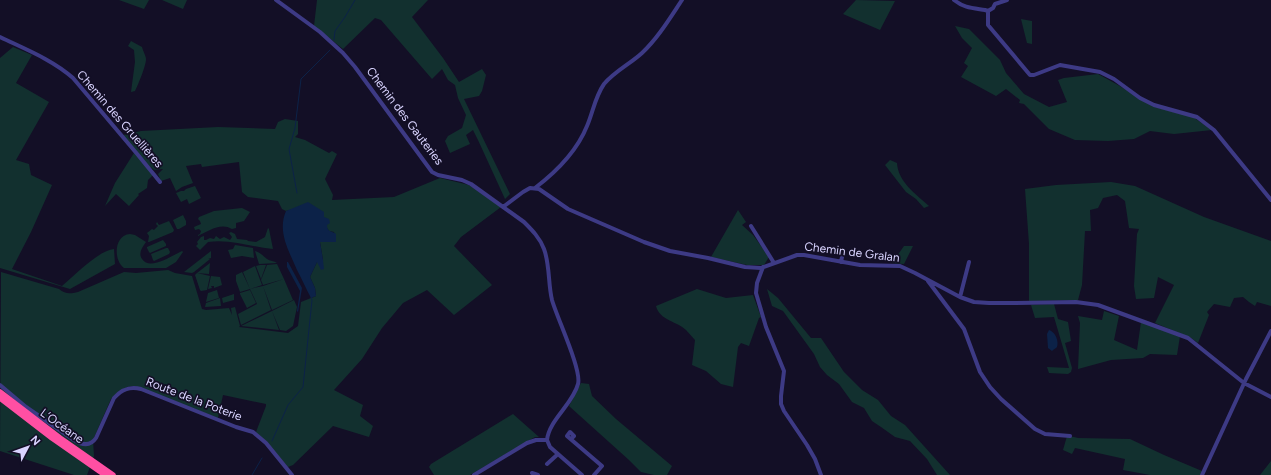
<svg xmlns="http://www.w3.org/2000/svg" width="1271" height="475" font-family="Figtree,sans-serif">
<rect width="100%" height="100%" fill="#130f26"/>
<path fill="#12302f" d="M 119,0 L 149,0 L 144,9 Z
M 162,0 L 187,0 L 183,9 Z
M 317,0 L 428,0 L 412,17 L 443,58 L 459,82 L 482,69 L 486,75 L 482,91 L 479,96 L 464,99 L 510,194 L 505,199 L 478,140 L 473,130 L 466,135 L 470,144 L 450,153 L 445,141 L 448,136 L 462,128 L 466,115 L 458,98 L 455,85 L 448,80 L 442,69 L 432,79 L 381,20 L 375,18 L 343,49 L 314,26 Z
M 856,0 L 895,1 L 880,30 L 843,14 Z
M 1021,19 L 1032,21 L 1032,44 L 1027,43 Z
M 955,26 L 969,29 L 1000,60 L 1006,73 L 1024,94 L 1049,107 L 1067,102 L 1058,80 L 1064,78 L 1098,74 L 1118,85 L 1155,107 L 1193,117 L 1212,130 L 1174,134 L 1150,131 L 1134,139 L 1108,141 L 1075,140 L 1049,129 L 1024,104 L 1019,103 L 1020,100 L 1006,89 L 996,96 L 961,77 L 968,66 L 964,63 L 972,48 L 962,38 Z
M 131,41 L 142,47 C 143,51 146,56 146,59 C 146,66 138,85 135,91 L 131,92 L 135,62 L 134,50 L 128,46 Z
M 13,47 L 32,55 L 16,83 L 49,102 L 16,160 L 29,164 L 31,175 L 52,185 L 31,232 L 12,269 L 62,286 C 74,276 99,250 114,249 L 115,264 L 70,289 L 0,268 L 0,58 Z
M 285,119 L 298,121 L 298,134 L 295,137 L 305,140 L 329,153 L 332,151 L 337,154 L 325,179 L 333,195 L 332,200 L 394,197 L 440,178 L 469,185 L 501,207 L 461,237 L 454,246 L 492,285 L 454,315 L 427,290 L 403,303 L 382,328 L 362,359 L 334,390 L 363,405 L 360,416 L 373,426 L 369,437 L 333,426 L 293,465 L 288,467 L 256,432 L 266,406 L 266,404 L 223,395 L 218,418 L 134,386 L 127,387 L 118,392 L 111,399 L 93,440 L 94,456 L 87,475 L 74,475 L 0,451 L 1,272 L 59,289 C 65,294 70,294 78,292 L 124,272 L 136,273 L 168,270 L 175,273 L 192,276 L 202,309 L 206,310 L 229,308 L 232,315 L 231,308 L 235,307 L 240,326 L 239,327 L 288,333 L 298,326 L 301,302 L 316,296 L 315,288 L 310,277 L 317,262 L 323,260 L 320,242 L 336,242 L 334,232 L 329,231 L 327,228 L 327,225 L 293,209 L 286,211 L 282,209 L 278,201 L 248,197 L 242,192 L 239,162 L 202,167 L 201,164 L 186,166 L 193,183 L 182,187 L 176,191 L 170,178 L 161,181 L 158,174 L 163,169 L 154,170 L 149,166 L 123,135 L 141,131 L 218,127 L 275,129 L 278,122 Z
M 134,153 L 153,175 L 148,180 L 147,188 L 138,194 L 139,195 L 129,206 L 116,194 L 105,206 L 115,183 Z
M 890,160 L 897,163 C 898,182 916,194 929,206 L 924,208 L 916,199 L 906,192 L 885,165 Z
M 1111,182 L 1135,186 L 1204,217 L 1271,241 L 1271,306 L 1257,302 L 1255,306 L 1249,302 L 1243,297 L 1234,298 L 1230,307 L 1214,304 L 1207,312 L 1209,315 L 1198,343 L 1191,338 L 1155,323 L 1174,285 L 1158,277 L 1154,298 L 1136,299 L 1134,286 L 1137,234 L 1139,229 L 1129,228 L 1125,201 L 1117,195 L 1103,198 L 1098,208 L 1090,210 L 1091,231 L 1085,231 L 1082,285 L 1078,300 L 1029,301 L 1029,244 L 1025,189 L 1056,185 Z
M 195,186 L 201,198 L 189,204 L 187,199 L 181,202 L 176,193 L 181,191 L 184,191 L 186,189 Z
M 242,208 L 250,212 L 244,221 L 236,223 L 236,228 L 232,229 C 221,222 208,231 198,236 L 198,235 L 200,234 L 201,231 L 199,229 L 195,230 L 194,227 L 201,224 L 200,221 L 198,219 L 199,217 L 214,211 Z
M 738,210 L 746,222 L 742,225 L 753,235 L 769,257 L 764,265 L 747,265 L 711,257 Z
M 183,215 L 186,221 L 186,225 L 179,229 L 177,229 L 173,220 Z
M 169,221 L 174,230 L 173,232 L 149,242 L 148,242 L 149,236 L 147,233 L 152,229 L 154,230 L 158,226 L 156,224 L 157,222 L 159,225 Z
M 268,228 L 269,229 L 273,249 C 251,247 231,239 208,242 L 200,250 L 196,246 L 198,244 L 197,242 L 201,237 L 204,236 L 204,240 L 206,240 L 210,238 L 214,239 L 216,236 L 220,239 L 224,237 L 230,240 L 232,237 L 229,233 L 231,232 L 235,234 L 237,239 C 241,239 244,240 247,240 L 248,241 L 256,242 L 265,237 Z
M 130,234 L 135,235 L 146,242 C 142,248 138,253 142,259 C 150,271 173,255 182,251 L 183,252 L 176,262 L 166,268 L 124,268 C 113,260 114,235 130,234 Z
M 163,240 L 166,244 L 166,246 L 150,253 L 149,252 L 147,248 L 147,247 Z
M 235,245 L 253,248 L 254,258 L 242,256 L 231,258 L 228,250 L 233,249 Z
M 904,246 L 913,246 L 904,264 L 892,263 Z
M 166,248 L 168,248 L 170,252 L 169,254 L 154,261 L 153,260 L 151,254 Z
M 211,251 L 211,258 L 208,259 L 210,259 L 194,272 L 192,273 L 184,272 Z
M 255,251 C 261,253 262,255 267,259 C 270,261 274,261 277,263 L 259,264 Z
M 210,263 L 209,274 L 197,273 Z
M 277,264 L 284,279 L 263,285 L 261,280 L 267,265 Z
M 260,265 L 266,265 L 261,279 L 256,266 Z
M 255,266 L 262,285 L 250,289 L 243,272 Z
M 242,272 L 250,289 L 240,292 L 236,281 L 236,275 Z
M 197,273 L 210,276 L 207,290 L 201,291 L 200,290 L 195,275 Z
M 211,276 L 220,277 L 222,285 L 214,288 L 214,286 L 211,286 L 212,288 L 208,289 Z
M 284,279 L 293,300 L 272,310 L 263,286 Z
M 263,286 L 271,310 L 241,325 L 238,314 L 257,304 L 250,289 Z
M 697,289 L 726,298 L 753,295 L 761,317 L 759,318 L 749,346 L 741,343 L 738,347 L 733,387 L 721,384 L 706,371 L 692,365 L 695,340 C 692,337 689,333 686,330 C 677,321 660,321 656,306 Z
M 767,289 L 778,298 L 811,338 L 821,338 L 844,372 L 862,390 L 878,400 L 891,416 L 905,425 L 950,475 L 937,475 L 927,459 L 910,441 L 895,437 L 881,427 L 872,421 L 864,408 L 852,402 L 839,384 L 827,375 L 820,367 L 814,354 L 783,311 L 772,306 Z
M 217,290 L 219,298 L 206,302 L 208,293 Z
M 250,290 L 256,303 L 247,308 L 240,294 L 240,293 Z
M 234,294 L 234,300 L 223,303 L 222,298 Z
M 220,298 L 221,306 L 205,307 L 206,303 Z
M 294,300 L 297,307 L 293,326 L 286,331 L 280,330 L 272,311 Z
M 1054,304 L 1058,319 L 1068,322 L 1071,341 L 1065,343 L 1072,368 L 1071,372 L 1068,374 L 1049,373 L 1047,367 L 1069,368 L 1054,317 L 1035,318 L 1031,305 Z
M 272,311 L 279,330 L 241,326 Z
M 1104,311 L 1119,316 L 1114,340 L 1137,350 L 1141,322 L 1180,336 L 1177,355 L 1150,354 L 1143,358 L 1111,360 L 1078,369 L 1080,323 L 1078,316 L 1102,320 Z
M 581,383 L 589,384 L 592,396 L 616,419 L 672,466 L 667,475 L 654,475 L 641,472 L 629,460 L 569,406 Z
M 513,414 L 539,437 L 535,437 L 470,475 L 434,475 L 429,467 L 431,464 Z
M 1067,436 L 1074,437 L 1078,438 L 1130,439 L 1164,455 L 1202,471 L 1200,475 L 1150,475 L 1123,470 L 1125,459 L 1075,448 L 1072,454 L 1063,450 Z
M 1271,461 L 1271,475 L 1260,475 Z"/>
<path fill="#0c2248" d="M 308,202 L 324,212 L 324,217 L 329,219 L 330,223 L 327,225 C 327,232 332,231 336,234 L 336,242 L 320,242 L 323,260 L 324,269 L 321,270 L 317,262 L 310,277 L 315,288 L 316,296 L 311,298 C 306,289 302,279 297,270 C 289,251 277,232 286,211 Z
M 287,262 L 288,262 L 302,288 L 298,312 L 297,311 L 300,291 L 287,267 Z
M 1049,330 C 1055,332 1059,340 1057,347 C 1056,348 1053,350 1052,351 L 1048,348 L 1047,334 Z"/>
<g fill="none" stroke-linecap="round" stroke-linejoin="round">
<path stroke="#0c2248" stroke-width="1" d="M 334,40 L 335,31 L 345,17 L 355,0
M 297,193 L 289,149 L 295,128 L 301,79 L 330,50
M 272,441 L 288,405 L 303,387 L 312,300 L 311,297
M 252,475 L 262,458"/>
<path stroke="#3d3a85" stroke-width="4" d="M 276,0 L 320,32 L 343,53 L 355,67 L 432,172 L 438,175 L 462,180 L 471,184 L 524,222 C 532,230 540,238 544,249 C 550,265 548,284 552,300 C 557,318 582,370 578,384 C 573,404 549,420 547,440
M 954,0 C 964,8 972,8 985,10 L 988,11 L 988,25 L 1030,75 L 1034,75 L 1060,65 L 1100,72 L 1114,79 L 1140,98 L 1154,105 L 1197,117 L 1214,130 L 1271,200
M 988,11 L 993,8 L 995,4 L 1007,0
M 0,37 C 25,49 53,60 73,78 L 138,155 L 160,182
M 535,188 C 556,172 577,151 587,126 C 593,112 595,97 604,84 C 615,71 630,64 642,53 C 658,38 670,18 682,0
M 503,207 L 523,192 L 530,188 L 539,189 L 568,209 L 644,242 L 670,251 L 708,258 L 745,267 L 761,268 L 797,255 L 804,255 L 860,265 L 900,266 L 915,273 L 960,297 L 974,302 L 989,303 L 1015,303 L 1076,302 L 1098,305 L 1188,338 L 1244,383 L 1271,397
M 751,226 L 774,263
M 841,262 L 843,252
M 763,267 L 757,283 L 756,293 L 766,327 L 784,371 L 781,396 L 781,404 L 784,411 L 807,445 L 815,459 L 821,475
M 928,281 L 964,329 L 980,372 L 990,387 L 1001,399 L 1035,429 L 1045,434 L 1070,436
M 960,297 L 969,262
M 0,385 L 26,407 L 74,440 C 82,445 90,447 96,438 L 114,398 C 122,389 130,386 141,389 L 236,427 L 253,432 L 266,443 L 292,475
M 571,439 L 574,436 L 570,432 L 567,436 L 602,466 L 594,475
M 547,440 L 550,447 L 582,475
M 547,464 L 558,454
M 532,473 L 538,475
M 474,475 L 527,443 L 536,440 L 547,440
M 1202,475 L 1246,379 L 1271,331"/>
<path stroke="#ff4fa3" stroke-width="5.5" d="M 0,392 L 60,438 L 113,475
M 0,398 L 52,438 L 105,475"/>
</g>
<g text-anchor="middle" stroke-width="3.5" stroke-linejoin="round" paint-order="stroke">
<g font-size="12" fill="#d9d4ff" stroke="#130f26">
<text transform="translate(405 116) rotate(53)" y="4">Chemin des Gauteries</text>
<text transform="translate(120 119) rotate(49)" y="4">Chemin des Gruellières</text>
<text transform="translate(852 252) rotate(7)" y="4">Chemin de Gralan</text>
<text transform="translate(194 399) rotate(21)" y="4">Route de la Poterie</text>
<text transform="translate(62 426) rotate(36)" y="4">L’Océane</text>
</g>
</g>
<g transform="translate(28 447) rotate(49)" stroke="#130f26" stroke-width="3" paint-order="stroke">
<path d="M0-3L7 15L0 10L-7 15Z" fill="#d9d4ff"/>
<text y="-6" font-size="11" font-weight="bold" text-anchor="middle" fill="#d9d4ff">N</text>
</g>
</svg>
